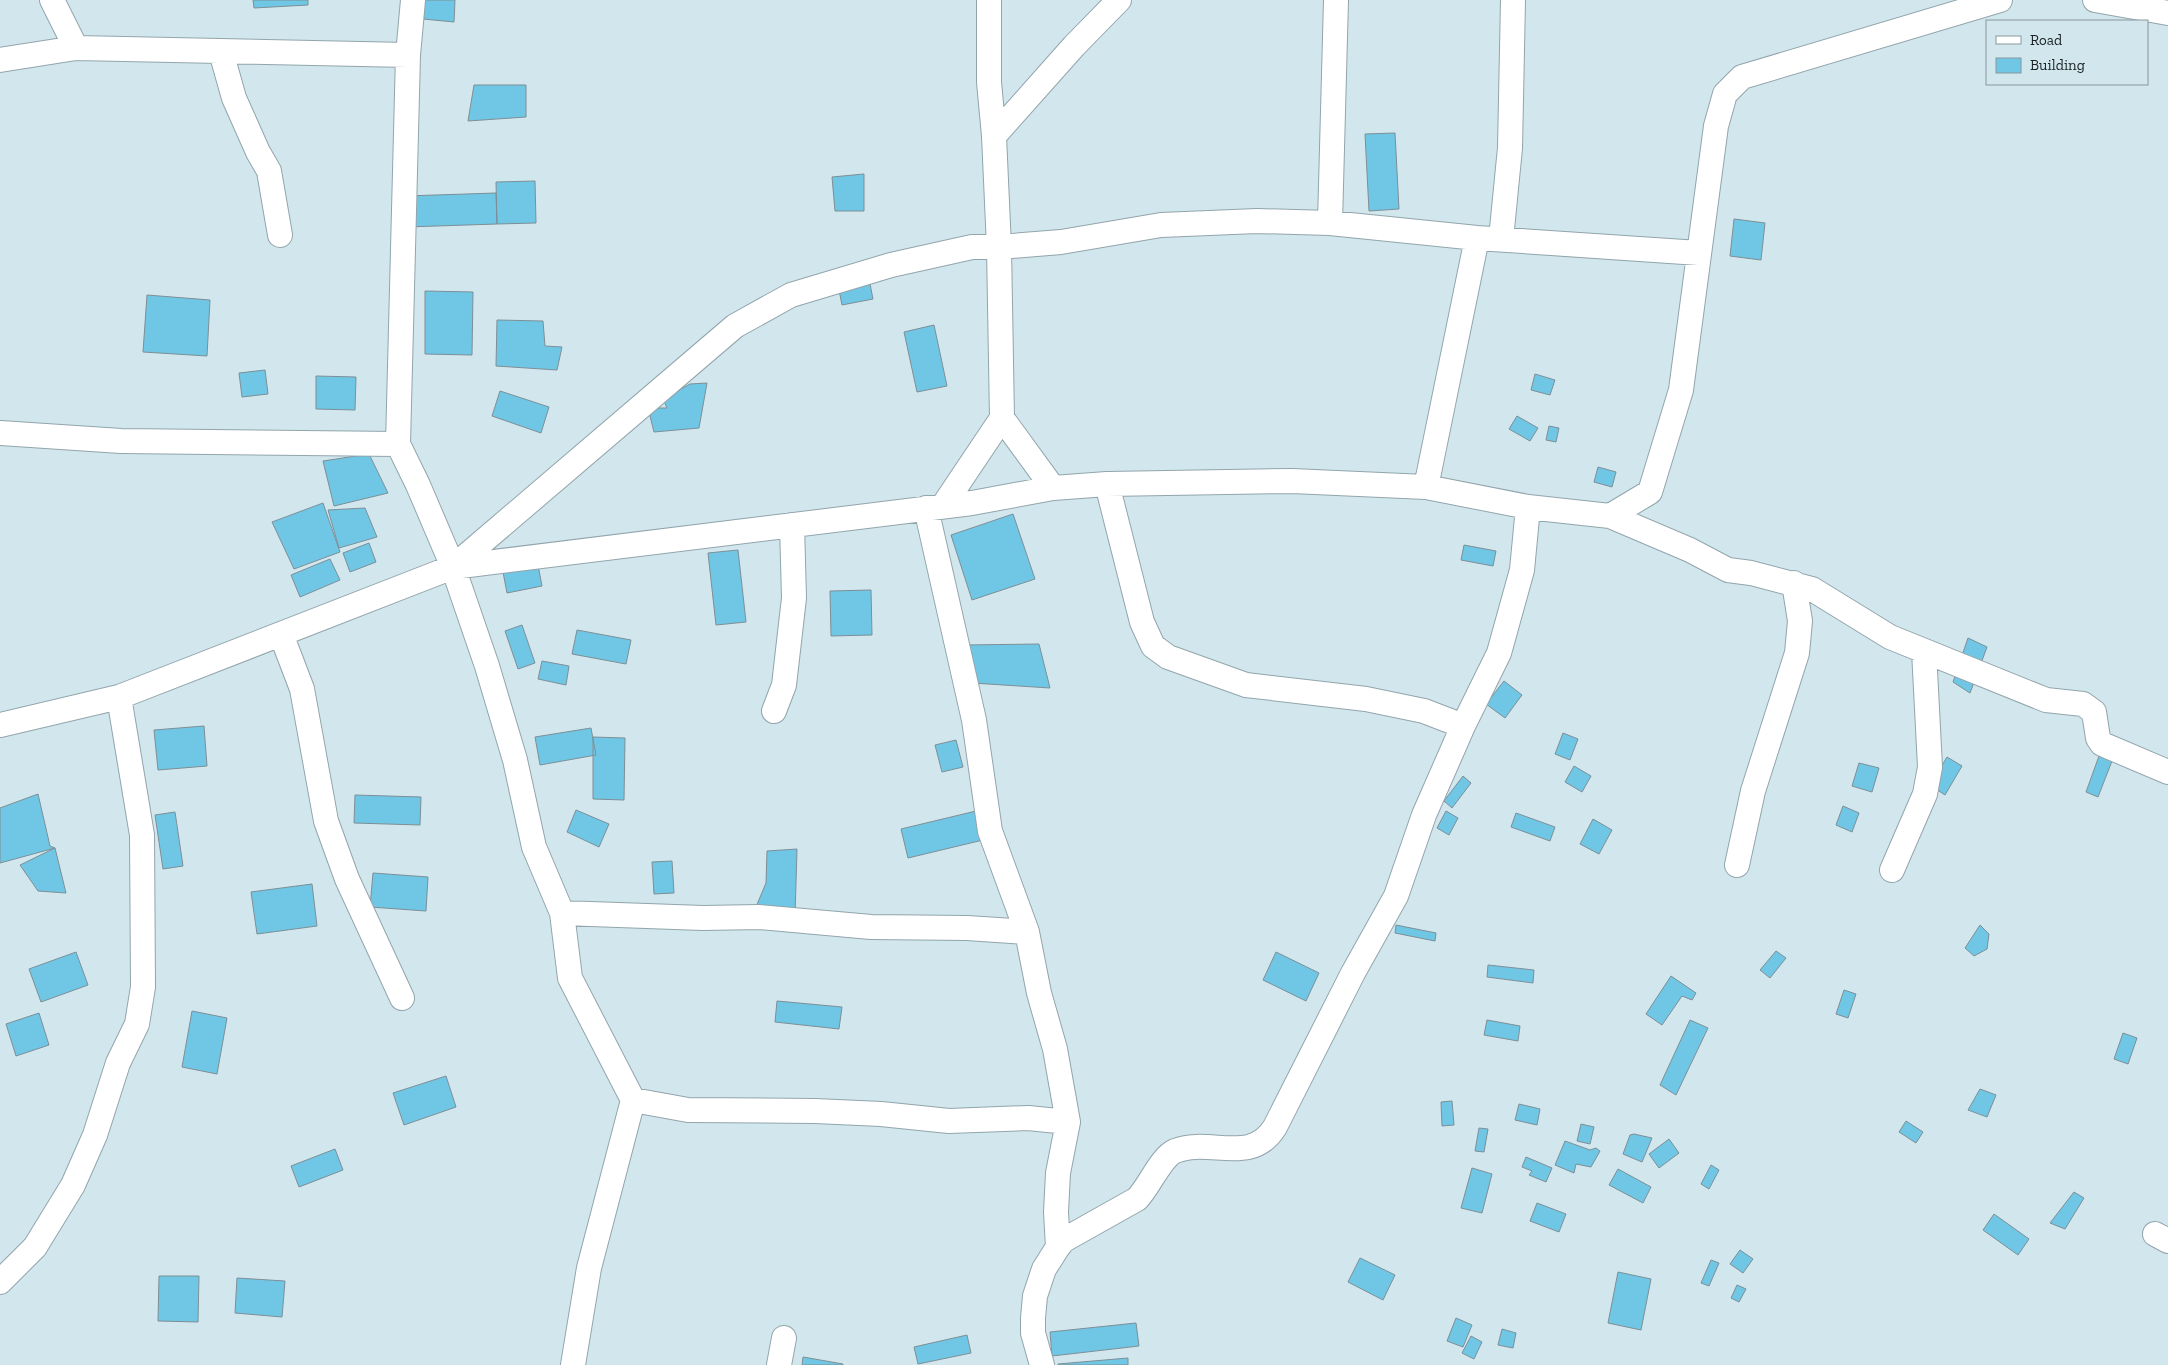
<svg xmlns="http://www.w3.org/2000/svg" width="2168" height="1365" font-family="'Zilla Slab',serif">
<rect width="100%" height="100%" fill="#d2e6ed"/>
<path fill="#70c7e5" stroke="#7d8f96" d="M 253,0 L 308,0 L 308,5 L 254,8 Z
M 425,0 L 455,0 L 454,22 L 423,19 Z
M 474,85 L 526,85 L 526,117 L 468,121 Z
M 1395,133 L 1399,209 L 1369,211 L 1365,134 Z
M 864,174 L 864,211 L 835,211 L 832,177 Z
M 535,181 L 536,223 L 497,224 L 496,182 Z
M 496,193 L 497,224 L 406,227 L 405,196 Z
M 1734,219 L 1765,223 L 1761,260 L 1730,256 Z
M 869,279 L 873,299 L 842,305 L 838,285 Z
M 425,291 L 473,292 L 472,355 L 425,354 Z
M 147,295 L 210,300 L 207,356 L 143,352 Z
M 497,320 L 543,321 L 545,346 L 562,347 L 557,370 L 496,366 Z
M 934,325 L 947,386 L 917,392 L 904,332 Z
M 265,370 L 268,394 L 242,397 L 239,373 Z
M 1535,374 L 1555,380 L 1550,395 L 1531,390 Z
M 316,376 L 356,377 L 355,410 L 316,409 Z
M 707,383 L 699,428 L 654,432 L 648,408 L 667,408 L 663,399 L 690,384 Z
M 500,391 L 549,407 L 541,433 L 492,416 Z
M 1517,416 L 1538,428 L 1530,441 L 1509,429 Z
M 1549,426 L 1559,428 L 1556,442 L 1546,440 Z
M 369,454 L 388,493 L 334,506 L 323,461 Z
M 1598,467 L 1616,472 L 1612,487 L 1594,482 Z
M 323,503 L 340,552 L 294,569 L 272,522 Z
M 365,508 L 377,537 L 339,548 L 328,510 Z
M 1013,514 L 1035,579 L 972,600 L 951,535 Z
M 369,543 L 376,562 L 350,572 L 343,553 Z
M 1464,545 L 1496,551 L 1493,566 L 1461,560 Z
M 738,550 L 746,622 L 716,625 L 708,553 Z
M 330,559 L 340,580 L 300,597 L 291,575 Z
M 537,560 L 542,586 L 507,593 L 502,567 Z
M 871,590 L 872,635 L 831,636 L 830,591 Z
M 522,625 L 535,663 L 518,669 L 505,631 Z
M 577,630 L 631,640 L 626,664 L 572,654 Z
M 1968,638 L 1987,647 L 1970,693 L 1953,682 Z
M 1039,644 L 1050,688 L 972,683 L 965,645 Z
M 542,661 L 569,666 L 566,685 L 538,679 Z
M 1504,681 L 1522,695 L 1505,718 L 1486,704 Z
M 204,726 L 207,766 L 158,770 L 154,730 Z
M 591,728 L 596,755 L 540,765 L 535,737 Z
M 1563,733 L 1578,739 L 1570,760 L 1555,754 Z
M 593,737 L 625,738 L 624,800 L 593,799 Z
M 956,740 L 963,767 L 942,772 L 935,745 Z
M 2099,756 L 2112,761 L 2098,797 L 2086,792 Z
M 1947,757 L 1962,766 L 1945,795 L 1930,785 Z
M 1859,763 L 1879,768 L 1872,792 L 1852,786 Z
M 1574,766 L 1591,776 L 1582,792 L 1565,782 Z
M 1463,776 L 1471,783 L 1452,808 L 1444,801 Z
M 38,794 L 50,846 L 55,848 L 0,863 L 0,808 Z
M 355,795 L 421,797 L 420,825 L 354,823 Z
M 1843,806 L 1859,813 L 1852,832 L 1836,825 Z
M 576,810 L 609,824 L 599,847 L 567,832 Z
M 976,811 L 983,840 L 908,858 L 901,829 Z
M 1446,811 L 1458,818 L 1449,835 L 1437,828 Z
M 175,812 L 183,866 L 163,869 L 155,815 Z
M 1516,813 L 1555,827 L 1550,841 L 1511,827 Z
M 1593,819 L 1612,830 L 1599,854 L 1580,844 Z
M 55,848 L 66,893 L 38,891 L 20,865 Z
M 797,849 L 795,916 L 753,914 L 766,883 L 767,851 Z
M 672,861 L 674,893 L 654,894 L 652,862 Z
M 373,873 L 428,877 L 426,911 L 370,907 Z
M 312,884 L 317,926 L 257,934 L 251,892 Z
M 1396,925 L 1436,933 L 1435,941 L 1395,933 Z
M 1980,925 L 1989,934 L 1987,949 L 1974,956 L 1965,948 Z
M 1776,951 L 1786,958 L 1770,978 L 1760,970 Z
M 76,952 L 88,985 L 41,1002 L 29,969 Z
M 1276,952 L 1319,973 L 1306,1001 L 1263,980 Z
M 1488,965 L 1534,970 L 1533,983 L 1487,977 Z
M 1671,976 L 1696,993 L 1692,1000 L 1682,996 L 1662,1025 L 1646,1014 Z
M 1844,990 L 1856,994 L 1848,1018 L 1836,1014 Z
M 777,1001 L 842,1007 L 839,1029 L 775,1022 Z
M 192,1011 L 227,1018 L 217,1074 L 182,1067 Z
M 39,1013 L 49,1045 L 16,1056 L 6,1024 Z
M 1487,1020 L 1520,1026 L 1518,1041 L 1484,1035 Z
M 1690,1020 L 1708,1028 L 1676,1095 L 1660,1085 Z
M 2123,1033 L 2137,1038 L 2128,1064 L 2114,1059 Z
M 446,1076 L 456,1107 L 404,1125 L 393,1093 Z
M 1980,1089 L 1996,1095 L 1987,1117 L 1968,1110 Z
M 1452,1101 L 1454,1125 L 1442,1126 L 1441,1102 Z
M 1519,1104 L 1540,1109 L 1537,1125 L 1515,1120 Z
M 1906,1121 L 1923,1132 L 1916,1143 L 1899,1132 Z
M 1581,1124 L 1594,1127 L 1590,1144 L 1577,1141 Z
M 1479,1128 L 1488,1129 L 1484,1152 L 1475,1151 Z
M 1634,1134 L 1652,1138 L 1642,1162 L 1623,1154 L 1630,1135 Z
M 1669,1139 L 1679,1153 L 1659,1168 L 1649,1154 Z
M 1565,1141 L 1590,1150 L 1596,1148 L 1600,1151 L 1591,1167 L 1576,1164 L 1574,1173 L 1555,1165 Z
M 335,1149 L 343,1170 L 299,1187 L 291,1166 Z
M 1526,1157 L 1552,1168 L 1546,1182 L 1529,1175 L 1532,1171 L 1522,1167 Z
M 1711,1165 L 1719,1170 L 1709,1189 L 1701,1184 Z
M 1472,1168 L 1492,1174 L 1482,1213 L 1461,1208 Z
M 1618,1169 L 1651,1187 L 1643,1203 L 1609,1185 Z
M 2074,1192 L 2084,1198 L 2065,1229 L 2050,1223 Z
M 1537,1203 L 1566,1214 L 1559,1232 L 1530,1221 Z
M 1994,1214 L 2029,1239 L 2018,1255 L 1983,1230 Z
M 1740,1250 L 1753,1259 L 1743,1273 L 1730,1264 Z
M 1360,1258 L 1395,1275 L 1383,1300 L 1348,1282 Z
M 1711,1260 L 1719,1263 L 1709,1286 L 1701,1283 Z
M 1618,1272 L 1651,1279 L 1641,1330 L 1608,1323 Z
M 159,1276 L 199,1276 L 198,1322 L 158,1321 Z
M 237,1278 L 285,1281 L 282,1317 L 235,1313 Z
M 1737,1285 L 1746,1289 L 1739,1302 L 1731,1298 Z
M 1456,1318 L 1472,1325 L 1463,1347 L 1447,1341 Z
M 1136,1323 L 1139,1346 L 1052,1356 L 1050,1332 Z
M 1502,1329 L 1516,1333 L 1513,1348 L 1498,1345 Z
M 967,1335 L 971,1353 L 918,1364 L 914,1347 Z
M 1471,1336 L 1482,1342 L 1474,1359 L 1462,1353 Z
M 803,1357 L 843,1364 L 843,1365 L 802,1365 Z
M 1128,1358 L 1128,1365 L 1058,1365 L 1058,1364 Z"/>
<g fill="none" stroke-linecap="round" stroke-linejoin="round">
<g stroke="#92a5ac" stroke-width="26">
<path id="minor" d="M 52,0 L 76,48
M 413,0 L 408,55 L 398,444 L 418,485 L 453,567
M 2095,0 L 2168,13
M 221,52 L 234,98 L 258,152 L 269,171 L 280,235
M 0,60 L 76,48 L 408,55
M 994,136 L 1074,46 L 1119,0
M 1330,223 L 1336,0
M 1501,239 L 1510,148 L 1513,0
M 1002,418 L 1053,488
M 0,433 L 121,441 L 398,444
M 1107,484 L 1142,622 L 1153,646 L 1168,657 L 1246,685 L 1366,699 L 1424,711 L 1463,726
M 1426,487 L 1477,238
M 943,506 L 1002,418 L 999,247 L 994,136 L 989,82 L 989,0
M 926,508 L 974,720 L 990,831 L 1027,932
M 1610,516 L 1650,492 L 1681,390 L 1716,126 L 1725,94 L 1742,77 L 2000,0
M 281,634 L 302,689 L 326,821 L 347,879 L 402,998
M 774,711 L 784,685 L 794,598 L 792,525
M 0,725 L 119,697 L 453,567 L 972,503 L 1053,488 L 1107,484 L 1292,481 L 1426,487 L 1528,507 L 1610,516 L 1690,550 L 1728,570 L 1751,573 L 1812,589 L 1890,637 L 2046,700 L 2083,704 L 2094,712 L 2098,738 L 2102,744 L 2168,772
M 1737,865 L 1753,791 L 1797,653 L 1800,621 L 1794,583
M 1892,870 L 1925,794 L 1930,767 L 1924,651
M 562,913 L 703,918 L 759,917 L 871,927 L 967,928 L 1027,932 L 1039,993 L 1055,1049 L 1068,1122 L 1058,1173 L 1056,1212 L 1058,1247
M 633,1100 L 688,1110 L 815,1111 L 881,1114 L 949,1121 L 1028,1118 L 1068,1122
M 2155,1234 L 2168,1241
M 0,1282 L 35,1247 L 73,1185 L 95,1135 L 118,1063 L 137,1024 L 143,987 L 142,835 L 119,697
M 573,1365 L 589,1268 L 633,1100 L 570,978 L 562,913 L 534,847 L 515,760 L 487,666 L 453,567 L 735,326 L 791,295 L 891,265 L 972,247 L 999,247 L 1061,242 L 1161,225 L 1257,221 L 1330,223 L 1477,238 L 1699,253
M 779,1365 L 784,1338
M 1042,1365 L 1033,1333 L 1033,1318 L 1035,1296 L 1044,1269 L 1058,1247 L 1064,1240 L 1137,1199 C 1149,1187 1161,1157 1175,1151 C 1210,1137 1251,1166 1275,1127 L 1353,973 L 1396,896 L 1424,815 L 1463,726 L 1499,653 L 1522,570 L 1528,507"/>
</g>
<use href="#minor" stroke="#fff" stroke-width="24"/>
</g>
<rect x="1986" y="20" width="162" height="65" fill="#d2e6ed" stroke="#88979c"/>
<rect x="1996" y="36" width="25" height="8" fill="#ffffff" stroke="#88979c"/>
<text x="2030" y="45" font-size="15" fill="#192023">Road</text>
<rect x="1996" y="58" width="25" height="15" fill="#70c7e5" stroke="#88979c"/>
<text x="2030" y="70" font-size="15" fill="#192023">Building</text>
</svg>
